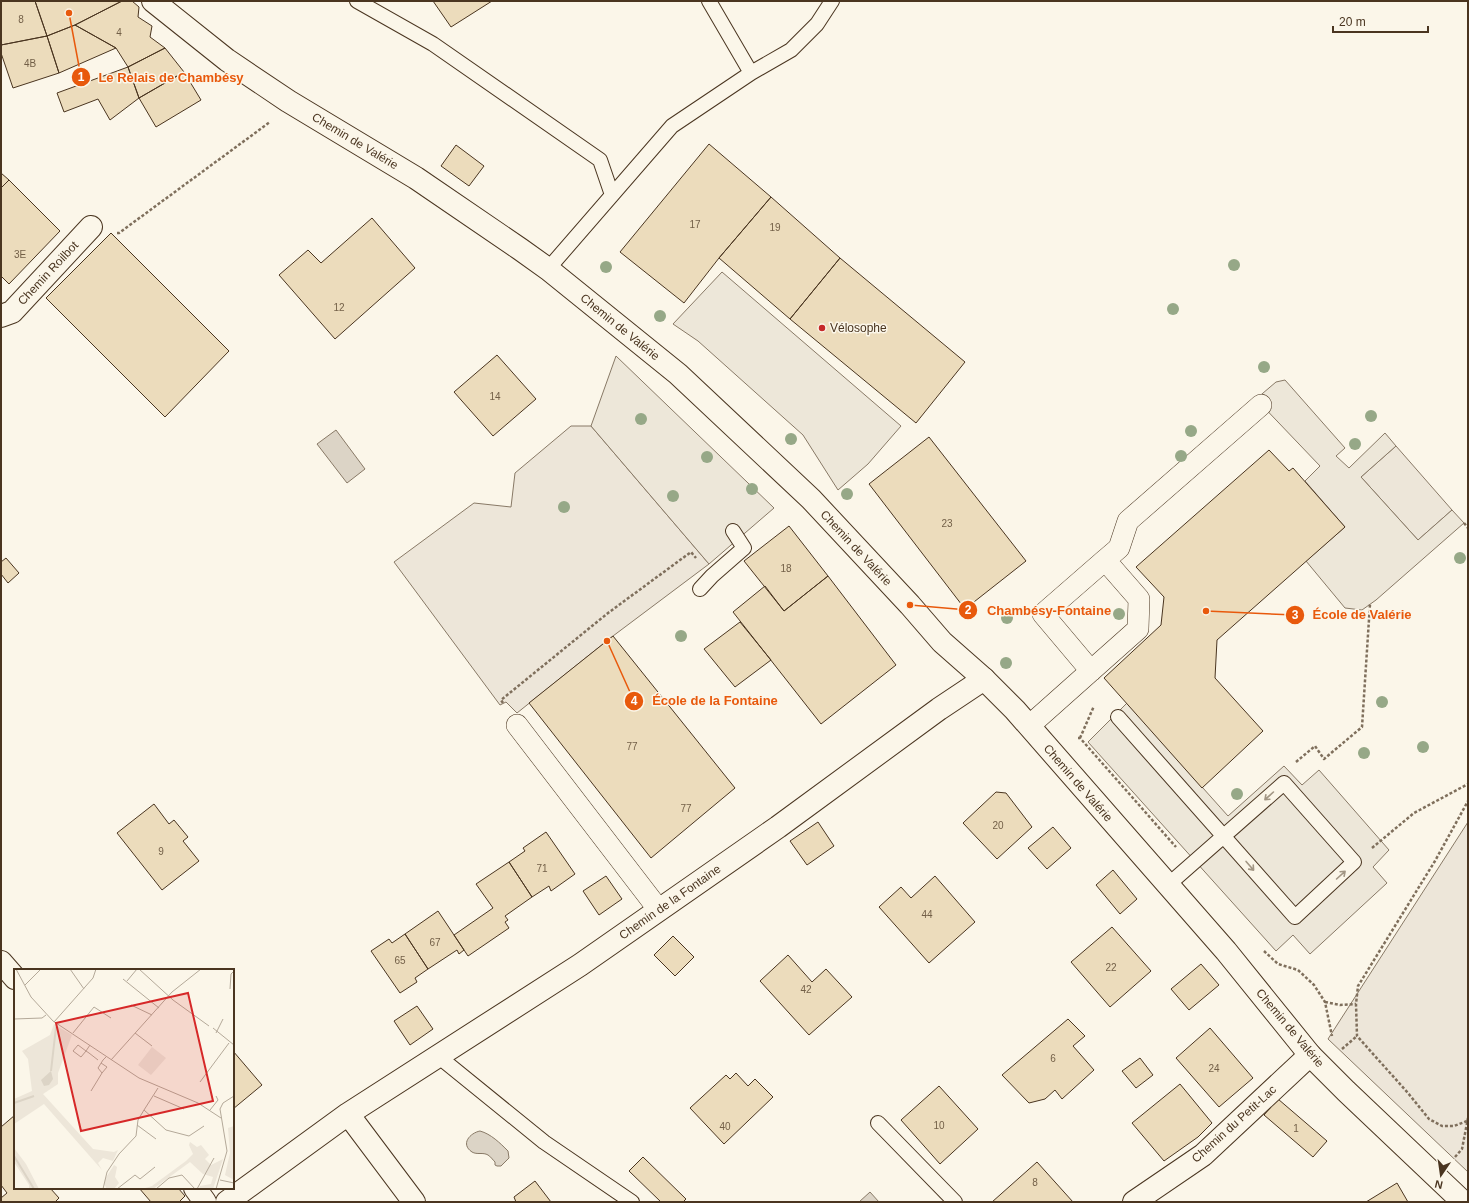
<svg xmlns="http://www.w3.org/2000/svg" width="1469" height="1203" font-family="Arial,sans-serif">
<rect width="100%" height="100%" fill="#fbf6e9"/>
<path fill="#ede6d9" stroke="#887966" d="M 571,426 L 591,426 L 709,564 L 613,636 L 517,713 L 506,702 L 500,705 L 394,562 L 474,503 L 511,507 L 515,473 Z
M 1396,446 L 1452,510 L 1418,540 L 1361,477 Z
M 1468,822 L 1468,1172 L 1328,1039 Z"/>
<path fill="#ede7d9" stroke="#887966" d="M 722,272 L 901,426 L 868,464 L 838,490 L 803,435 L 698,341 L 673,324 Z
M 616,356 L 774,508 L 709,564 L 591,426 Z
M 1285,380 L 1345,448 L 1336,456 L 1349,468 L 1385,433 L 1396,446 L 1361,477 L 1418,540 L 1452,510 L 1464,523 L 1376,600 L 1362,610 L 1345,608 L 1306,561 L 1345,527 L 1305,481 L 1320,466 L 1256,399 L 1276,382 Z
M 1127,703 L 1228,816 L 1284,766 L 1302,785 L 1319,770 L 1389,850 L 1373,867 L 1387,883 L 1310,954 L 1293,935 L 1276,951 L 1088,742 Z"/>
<path fill="#dcd4c6" stroke="#887966" d="M 336,430 L 365,469 L 347,483 L 317,444 Z
M 480,1131 C 491,1134 500,1143 508,1151 L 509,1158 L 501,1166 L 497,1166 L 495,1165 L 495,1162 C 493,1160 490,1156 488,1155 C 483,1152 477,1155 472,1152 C 460,1144 470,1133 480,1131 Z
M 870,1192 L 879,1202 L 859,1202 Z"/>
<path fill="#ecdcbc" stroke="#4a3520" d="M 1,1 L 35,1 L 47,36 L 1,45 Z
M 35,1 L 122,1 L 75,25 L 47,36 Z
M 122,1 L 132,1 L 139,7 L 138,17 L 152,26 L 150,37 L 165,48 L 128,67 L 116,48 L 75,25 Z
M 433,1 L 492,1 L 451,27 Z
M 75,25 L 116,48 L 59,73 L 47,36 Z
M 47,36 L 59,73 L 13,88 L 1,53 L 1,45 Z
M 165,48 L 184,72 L 139,98 L 128,67 Z
M 128,67 L 139,98 L 110,120 L 98,99 L 64,112 L 57,93 Z
M 184,72 L 201,100 L 156,127 L 139,98 Z
M 709,144 L 771,197 L 719,258 L 684,303 L 620,252 Z
M 456,145 L 484,166 L 469,186 L 441,166 Z
M 1,173 L 9,180 L 1,188 Z
M 9,180 L 60,231 L 9,284 L 1,276 L 1,188 Z
M 771,197 L 840,258 L 790,319 L 719,258 Z
M 372,218 L 415,268 L 335,339 L 279,275 L 308,250 L 321,263 Z
M 111,233 L 229,351 L 165,417 L 46,298 Z
M 840,258 L 965,362 L 916,423 L 790,319 Z
M 497,355 L 536,399 L 493,436 L 454,392 Z
M 929,437 L 1026,561 L 965,609 L 869,484 Z
M 1269,450 L 1289,471 L 1293,468 L 1345,527 L 1217,640 L 1215,678 L 1263,731 L 1202,788 L 1104,678 L 1161,625 L 1164,597 L 1136,567 Z
M 789,526 L 828,576 L 784,611 L 744,561 Z
M 6,558 L 19,573 L 8,583 L 1,574 L 1,562 Z
M 828,576 L 896,665 L 821,724 L 733,612 L 765,586 L 784,611 Z
M 740,622 L 771,660 L 735,687 L 704,649 Z
M 613,636 L 735,788 L 651,858 L 529,703 Z
M 996,792 L 1006,793 L 1032,827 L 997,859 L 963,823 Z
M 154,804 L 169,824 L 174,820 L 188,837 L 183,841 L 199,861 L 162,890 L 117,833 Z
M 818,822 L 834,846 L 807,865 L 790,841 Z
M 1053,827 L 1071,848 L 1047,869 L 1028,848 Z
M 546,832 L 575,874 L 551,891 L 549,886 L 532,897 L 509,862 L 525,851 L 523,848 Z
M 509,862 L 532,897 L 505,916 L 508,920 L 505,922 L 509,928 L 468,956 L 454,935 L 493,908 L 476,884 Z
M 1113,870 L 1137,899 L 1120,914 L 1096,885 Z
M 606,876 L 622,899 L 599,915 L 583,891 Z
M 935,876 L 975,922 L 929,963 L 879,907 L 901,887 L 911,898 Z
M 438,911 L 464,950 L 459,954 L 457,950 L 428,969 L 405,934 Z
M 1112,927 L 1151,971 L 1110,1007 L 1071,962 Z
M 405,934 L 428,969 L 415,978 L 417,982 L 400,993 L 371,951 L 389,939 L 392,943 Z
M 673,936 L 694,957 L 675,976 L 654,955 Z
M 788,955 L 812,982 L 826,969 L 852,997 L 809,1035 L 760,981 Z
M 1201,964 L 1219,985 L 1189,1010 L 1171,989 Z
M 417,1006 L 433,1029 L 410,1045 L 394,1021 Z
M 1068,1019 L 1085,1036 L 1073,1046 L 1094,1070 L 1062,1099 L 1055,1090 L 1045,1099 L 1029,1103 L 1002,1075 Z
M 1210,1028 L 1253,1078 L 1219,1107 L 1176,1058 Z
M 233,1051 L 262,1085 L 233,1109 Z
M 1140,1058 L 1153,1075 L 1136,1088 L 1122,1071 Z
M 736,1073 L 748,1086 L 755,1079 L 773,1097 L 724,1144 L 690,1108 L 726,1075 L 730,1079 Z
M 1180,1084 L 1212,1123 L 1198,1137 L 1164,1161 L 1132,1123 Z
M 939,1086 L 978,1129 L 940,1164 L 901,1120 Z
M 1278,1099 L 1327,1141 L 1313,1157 L 1264,1115 Z
M 15,1115 L 15,1188 L 50,1188 L 59,1198 L 55,1202 L 1,1202 L 1,1198 L 7,1193 L 1,1185 L 1,1127 Z
M 643,1157 L 686,1199 L 683,1202 L 661,1202 L 629,1171 Z
M 1037,1162 L 1073,1202 L 992,1202 Z
M 535,1181 L 551,1202 L 516,1202 L 514,1197 Z
M 1397,1183 L 1408,1202 L 1366,1202 Z
M 139,1188 L 178,1188 L 185,1196 L 179,1202 L 151,1202 Z"/>
<g fill="none" stroke-linecap="round" stroke-linejoin="round">
<g stroke="#4a3520" stroke-width="16">
<path id="service" d="M 357,1 L 433,44 L 600,160 L 612,195
M 751,73 L 791,50 L 817,24 L 832,1
M 548,269 L 672,126 L 751,73 L 709,1
M 700,589 L 712,576 L 744,548 L 733,531
M 1118,717 C 1177,783 1236,850 1295,917 L 1354,862 L 1284,783 L 1168,885
M 438,1056 L 544,1142 L 632,1202
M 878,1123 L 955,1202"/>
</g>
<g stroke="#4a3520" stroke-width="22">
<path id="pedestrian" d="M 1105,560 L 1119,548 L 1128,521 L 1261,405
M 517,725 L 659,910
M 1029,726 L 1138,629 L 1139,599 L 1105,560 L 1043,614 L 1091,671"/>
</g>
<g stroke="#4a3520" stroke-width="24">
<path id="minor" d="M 1,316 L 12,312 L 91,227
M 1,962 L 15,978
M 348,1114 L 414,1202
M 195,1188 L 205,1202
M 227,1202 L 348,1114 L 580,965 L 778,827 L 939,709 L 984,679
M 1134,1202 L 1203,1155 L 1310,1055"/>
</g>
<g stroke="#4a3520" stroke-width="24">
<path id="tertiary" d="M 153,1 L 227,60 L 288,101 L 416,178 L 520,249 L 548,269 L 678,374 L 811,499 L 910,605 L 942,642 L 984,679 L 1015,710 L 1226,951 L 1310,1055 L 1346,1091 L 1463,1202"/>
</g>
<path stroke="#7f6f5c" stroke-width="2.5" stroke-dasharray="3 2" stroke-linecap="butt" d="M 117,233 L 119,233 L 270,122
M 1464,523 L 1468,528
M 503,703 L 501,700 L 608,613 L 691,552 L 696,558
M 1078,738 L 1080,738 L 1176,847
M 1080,738 L 1094,706
M 1296,762 L 1315,746 L 1324,759 L 1362,727 L 1370,604
M 1372,848 L 1414,813 L 1468,784
M 1264,951 L 1278,964 L 1298,970 L 1314,985 L 1325,1002 L 1332,1036
M 1325,1002 L 1340,1005 L 1356,1004
M 1342,1049 L 1357,1036
M 1467,1121 L 1454,1126 L 1442,1126 L 1429,1119 L 1408,1093 L 1357,1036 L 1356,1004 L 1358,986 L 1435,861 L 1468,801
M 1455,1157 L 1462,1149 L 1468,1118"/>
<use href="#service" stroke="#fbf6e9" stroke-width="14"/>
<use href="#pedestrian" stroke="#fbf6e9" stroke-width="21"/>
<use href="#minor" stroke="#fbf6e9" stroke-width="22"/>
<use href="#tertiary" stroke="#fbf6e9" stroke-width="22"/>
</g>
<g fill="#96a887">
<circle cx="1234" cy="265" r="6"/>
<circle cx="606" cy="267" r="6"/>
<circle cx="1173" cy="309" r="6"/>
<circle cx="660" cy="316" r="6"/>
<circle cx="1264" cy="367" r="6"/>
<circle cx="1371" cy="416" r="6"/>
<circle cx="641" cy="419" r="6"/>
<circle cx="1191" cy="431" r="6"/>
<circle cx="791" cy="439" r="6"/>
<circle cx="1355" cy="444" r="6"/>
<circle cx="1181" cy="456" r="6"/>
<circle cx="707" cy="457" r="6"/>
<circle cx="752" cy="489" r="6"/>
<circle cx="847" cy="494" r="6"/>
<circle cx="673" cy="496" r="6"/>
<circle cx="564" cy="507" r="6"/>
<circle cx="1460" cy="558" r="6"/>
<circle cx="1119" cy="614" r="6"/>
<circle cx="1007" cy="618" r="6"/>
<circle cx="681" cy="636" r="6"/>
<circle cx="1006" cy="663" r="6"/>
<circle cx="1382" cy="702" r="6"/>
<circle cx="1423" cy="747" r="6"/>
<circle cx="1364" cy="753" r="6"/>
<circle cx="1237" cy="794" r="6"/>
</g>
<defs><path id="oneway-shaft" d="M-6 0H5M1.5-3L5.5 0L1.5 3" fill="none" stroke-width="1.6" stroke-linecap="round" stroke-linejoin="round"/></defs>
<g stroke="#a29684">
<use href="#oneway-shaft" transform="translate(1269 796) rotate(138)"/>
<use href="#oneway-shaft" transform="translate(1250 866) rotate(49)"/>
<use href="#oneway-shaft" transform="translate(1341 875) rotate(-42)"/>
</g>
<circle fill="#c62828" stroke="#fbf6e9" stroke-width="1.5" cx="822" cy="328" r="4"/>
<g text-anchor="middle" stroke-width="3" stroke-linejoin="round" paint-order="stroke">
<g font-size="10" fill="#725f47">
<text x="21" y="23">8</text>
<text x="119" y="36">4</text>
<text x="30" y="67">4B</text>
<text x="695" y="228">17</text>
<text x="775" y="231">19</text>
<text x="20" y="258">3E</text>
<text x="339" y="311">12</text>
<text x="495" y="400">14</text>
<text x="947" y="527">23</text>
<text x="786" y="572">18</text>
<text x="632" y="750">77</text>
<text x="686" y="812">77</text>
<text x="998" y="829">20</text>
<text x="161" y="855">9</text>
<text x="542" y="872">71</text>
<text x="927" y="918">44</text>
<text x="435" y="946">67</text>
<text x="400" y="964">65</text>
<text x="1111" y="971">22</text>
<text x="806" y="993">42</text>
<text x="1053" y="1062">6</text>
<text x="1214" y="1072">24</text>
<text x="939" y="1129">10</text>
<text x="725" y="1130">40</text>
<text x="1296" y="1132">1</text>
<text x="1035" y="1186">8</text>
</g>
<g font-size="12" fill="#4a3520" stroke="#fbf6e9">
<text transform="translate(355 141) rotate(31)" y="4">Chemin de Valérie</text>
<text transform="translate(48 273) rotate(-47)" y="4">Chemin Roilbot</text>
<text transform="translate(620 327) rotate(39)" y="4">Chemin de Valérie</text>
<text transform="translate(856 548) rotate(47)" y="4">Chemin de Valérie</text>
<text transform="translate(1078 783) rotate(49)" y="4">Chemin de Valérie</text>
<text transform="translate(670 902) rotate(-35)" y="4">Chemin de la Fontaine</text>
<text transform="translate(1290 1028) rotate(50)" y="4">Chemin de Valérie</text>
<text transform="translate(1234 1124) rotate(-42)" y="4">Chemin du Petit-Lac</text>
</g>
<g font-size="12" fill="#4a3520" stroke="#fbf6e9" text-anchor="start">
<text x="830" y="332">Vélosophe</text>
</g>
</g>
<g transform="translate(14 969)">
<rect width="220" height="220" fill="#fbf6e9"/>
<path d="M 40,55 L 58,66 L 44,104 L 44,115 L 29,125 L 79,180 L 100,183 L 104,181 L 99,192 L 89,189 L 84,194 L 88,201 L 30,135 L 0,155 L 0,130 L 18,122 L 14,90 L 8,82 L 36,66 ZM 138,78 L 152,89 L 137,106 L 124,96 ZM 220,157 L 220,211 L 211,206 L 216,184 L 214,159 ZM 176,173 L 183,178 L 187,176 L 195,186 L 191,190 L 197,196 L 209,190 L 199,220 L 185,220 L 186,217 L 197,215 L 199,208 L 189,205 L 176,193 L 139,220 L 128,220 L 138,217 L 172,192 L 179,185 L 175,176 ZM 0,179 L 12,195 L 25,220 L 15,220 L 15,216 L 0,193 ZM 100,196 L 103,198 L 101,208 L 105,214 L 100,220 L 93,220 L 90,215 L 91,210 Z" fill="#ede6d9"/>
<path d="M 37,102 L 39,110 L 35,116 L 30,117 L 27,111 Z" fill="#dcd4c6"/>
<path fill="none" stroke="#dcd4c6" stroke-width="2" d="M 37,102 L 42,58M 0,134 L 20,127M 0,187 L 20,220"/>
<path fill="none" stroke="#b4a999" stroke-width="1" d="M 2,0 L 17,28 L 39,52 L 125,109 L 184,134 L 207,149M 56,0 L 70,20M 125,0 L 159,31 L 195,57M 109,10 L 145,39M 113,12 L 123,0M 11,16 L 27,0M 216,20 L 217,5 L 220,2M 117,36 L 138,46M 0,50 L 28,49 L 32,46M 40,53 L 79,9 L 82,0M 199,59 L 220,76M 59,64 L 80,38 L 97,49M 121,64 L 138,77M 202,64 L 209,50M 76,76 L 72,82 L 67,88 L 59,82 L 64,76 L 72,82 L 75,84 L 84,91M 97,91 L 158,23 L 187,0M 87,94 L 93,98 L 88,104 L 84,99 L 89,91 L 92,88M 186,113 L 215,74M 144,119 L 130,141 L 152,161 L 175,167 L 190,157M 77,122 L 88,104M 140,127 L 170,140M 196,141 L 204,131 L 202,127M 123,156 L 142,170M 206,211 L 220,214M 89,220 L 93,203 L 105,185 L 122,167 L 124,151 L 130,141M 103,220 L 121,206 L 126,210 L 141,198M 142,220 L 155,209 L 168,206 L 181,220M 183,220 L 200,189M 202,220 L 213,182 L 206,140 L 209,134 L 220,127"/>
<path fill="#d62828" fill-opacity="0.15" stroke="#d62828" stroke-width="2" d="M 174,24 L 199,132 L 67,162 L 42,54 Z"/>
<rect width="220" height="220" fill="none" stroke="#4a3520" stroke-width="2"/>
</g>
<path fill="none" stroke="#e8590c" stroke-width="1.5" d="M69 13L81 77M910 605L968 610M1206 611L1295 615M607 641L634 701"/>
<g fill="#e8590c" stroke="#fbf6e9" stroke-width="1.5">
<circle cx="69" cy="13" r="4"/>
<circle cx="910" cy="605" r="4"/>
<circle cx="1206" cy="611" r="4"/>
<circle cx="607" cy="641" r="4"/>
<circle cx="81" cy="77" r="10"/>
<circle cx="968" cy="610" r="10"/>
<circle cx="1295" cy="615" r="10"/>
<circle cx="634" cy="701" r="10"/>
</g>
<g font-size="12" text-anchor="middle" font-weight="bold" fill="#fff">
<text x="81" y="81">1</text>
<text x="968" y="614">2</text>
<text x="1295" y="619">3</text>
<text x="634" y="705">4</text>
</g>
<g font-size="13" text-anchor="middle" font-weight="bold" fill="#e8590c" stroke="#fbf6e9" stroke-width="3" stroke-linejoin="round" paint-order="stroke">
<text x="171" y="82">Le Relais de Chambésy</text>
<text x="1049" y="615">Chambésy-Fontaine</text>
<text x="1362" y="619">École de Valérie</text>
<text x="715" y="705">École de la Fontaine</text>
</g>
<rect width="1469" height="1203" fill="none" stroke="#4a3520" stroke-width="4"/>
<g transform="translate(1441 1175) rotate(193)" stroke="#fbf6e9" stroke-width="3" paint-order="stroke">
<path d="M0-3L7 15L0 10L-7 15Z" fill="#4a3520"/>
<text y="-6" font-size="11" font-weight="bold" text-anchor="middle" fill="#4a3520">N</text>
</g>
<path d="M1333 26v6h95v-6" fill="none" stroke="#4a3520" stroke-width="2"/>
<text x="1339" y="26" font-size="12" fill="#4a3520" stroke="#fbf6e9" stroke-width="3" paint-order="stroke">20 m</text>
</svg>
